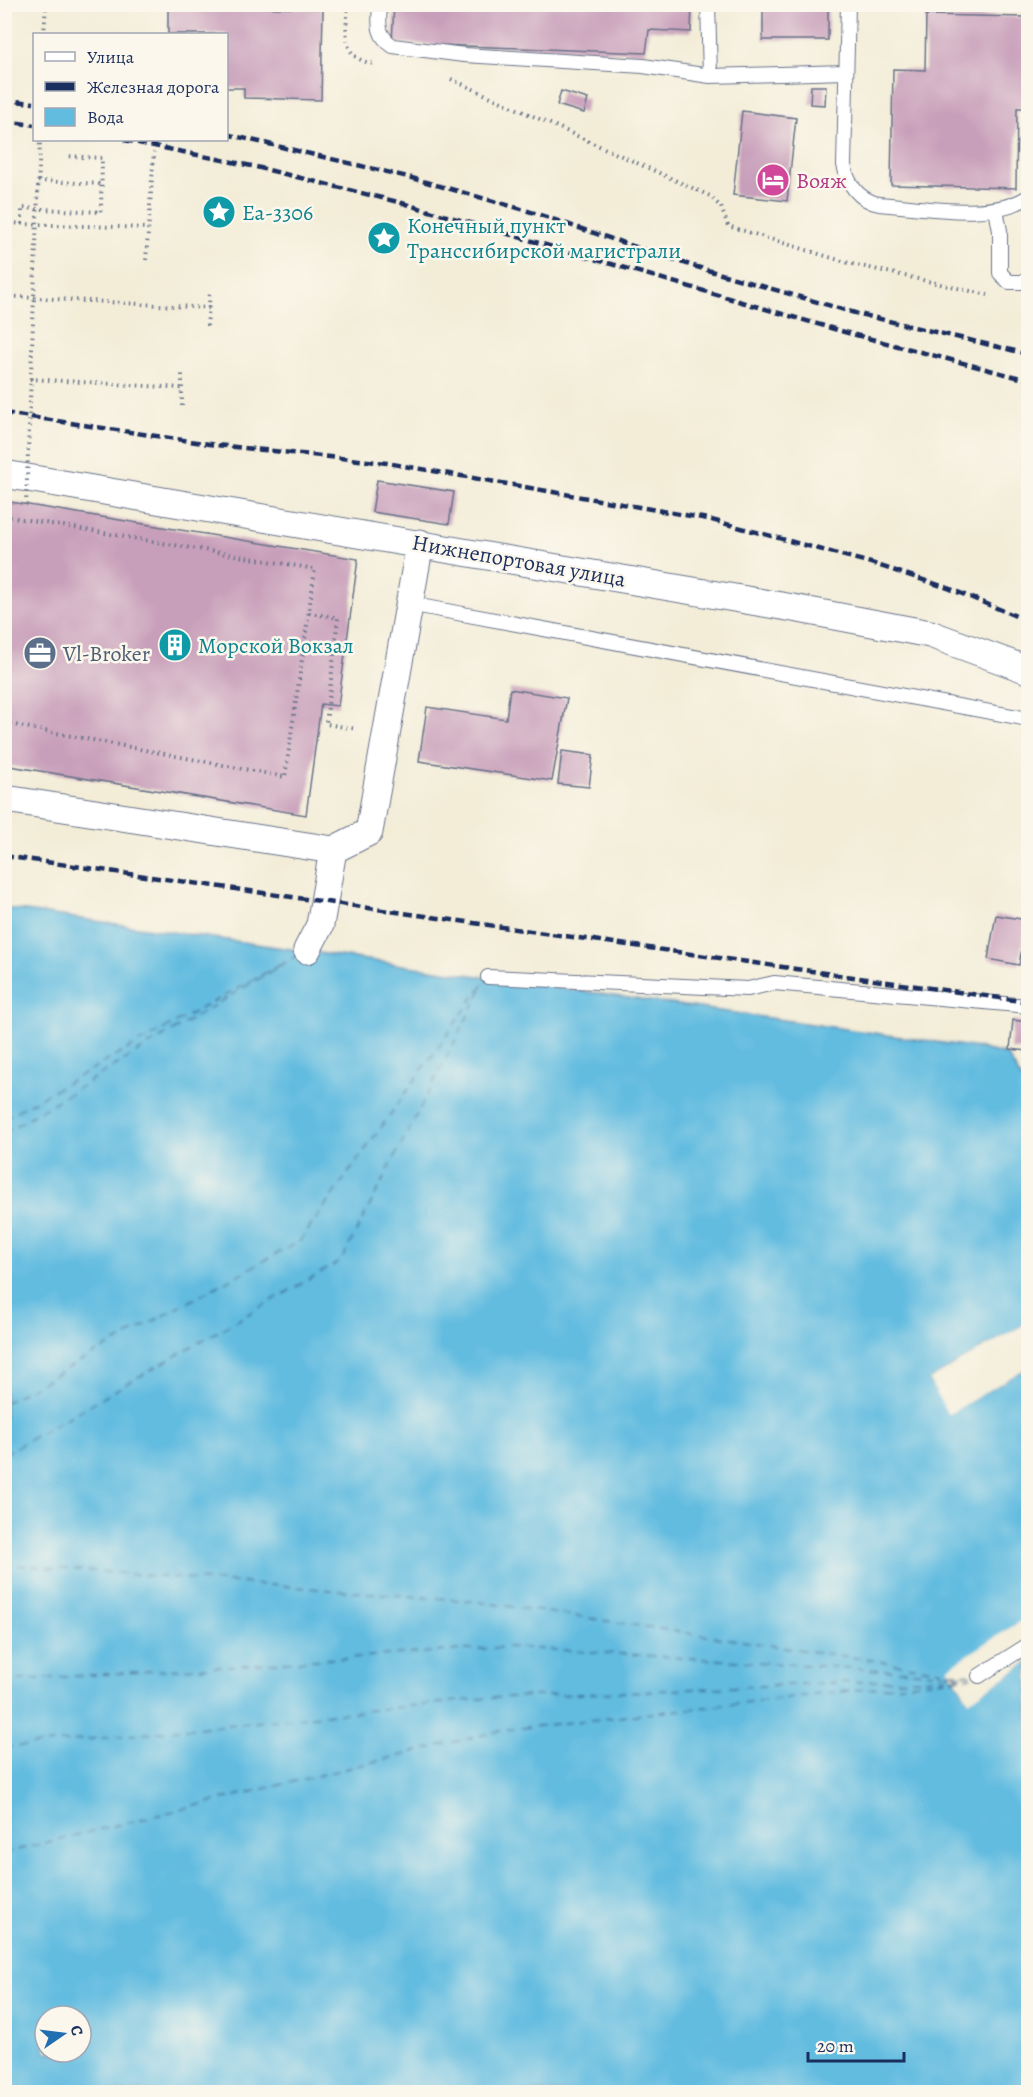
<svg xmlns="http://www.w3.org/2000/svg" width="1033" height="2097" font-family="Alegreya,serif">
<rect width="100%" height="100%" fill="#fbf7ec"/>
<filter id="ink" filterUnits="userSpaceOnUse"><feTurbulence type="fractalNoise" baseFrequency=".0167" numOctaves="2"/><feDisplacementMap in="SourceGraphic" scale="12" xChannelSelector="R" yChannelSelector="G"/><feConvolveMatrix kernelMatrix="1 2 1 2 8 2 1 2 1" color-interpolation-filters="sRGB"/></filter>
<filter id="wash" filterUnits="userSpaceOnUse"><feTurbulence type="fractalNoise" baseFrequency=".008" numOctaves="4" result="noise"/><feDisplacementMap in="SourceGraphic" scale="24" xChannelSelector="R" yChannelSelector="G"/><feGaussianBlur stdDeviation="1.35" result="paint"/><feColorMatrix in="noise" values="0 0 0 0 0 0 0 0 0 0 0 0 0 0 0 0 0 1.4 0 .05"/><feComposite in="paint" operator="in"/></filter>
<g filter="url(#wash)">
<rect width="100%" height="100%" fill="#f3edd8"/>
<path fill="#62bce0" stroke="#3e769f" stroke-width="1.5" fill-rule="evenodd" d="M 5,908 L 978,1048 L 1007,1055 L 1028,1090 L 1028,1322 L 929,1380 L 949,1414 L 1028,1367 L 1028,1619 L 949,1672 L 969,1700 L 1028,1662 L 1028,2092 L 5,2092 ZM 45,2016 L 81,2016 L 81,2052 L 45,2052 Z"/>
<path fill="#f3edd8" d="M 1028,1322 L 1028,1326 L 933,1381 L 949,1410 L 1028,1364 L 1028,1367 L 948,1415 L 929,1380 Z
M 1028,1616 L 1028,1622 L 953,1673 L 970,1697 L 1028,1659 L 1028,1662 L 969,1701 L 948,1668 Z"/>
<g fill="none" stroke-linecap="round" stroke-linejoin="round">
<path stroke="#305985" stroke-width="1.5" stroke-dasharray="8 6" stroke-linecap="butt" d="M 4,1118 L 283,963
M 4,1133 L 296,956
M 4,1403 L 300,1241 L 484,983
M 4,1454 L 341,1261 L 485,983
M 4,1564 L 472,1601 L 972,1675
M 4,1681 L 508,1647 L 966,1675
M 4,1748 L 489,1698 L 963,1677
M 4,1853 L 503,1730 L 972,1677"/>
</g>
<g id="blocks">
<path fill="#c89fba" d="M 168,4 L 246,4 L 245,7 L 323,9 L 321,100 L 244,98 L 244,88 L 226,88 L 226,34 L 168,34 Z
M 394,4 L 692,4 L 691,32 L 649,30 L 646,53 L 392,43 Z
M 763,4 L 828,4 L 828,40 L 763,40 Z
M 926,15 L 1028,17 L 1028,108 L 1017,108 L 1016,188 L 891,185 L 893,69 L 925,70 Z
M 811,86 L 826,86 L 825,105 L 810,104 Z
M 561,91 L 588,99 L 584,113 L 557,105 Z
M 742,111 L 796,118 L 787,201 L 733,195 Z
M 377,480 L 454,492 L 449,524 L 372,512 Z
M 4,501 L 358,559 L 338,706 L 321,704 L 306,815 L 4,765 Z
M 510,689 L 567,698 L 552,781 L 419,761 L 427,707 L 506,719 Z
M 562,751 L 593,755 L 589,787 L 558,784 Z
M 996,915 L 1027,920 L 1019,965 L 988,959 Z
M 1027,936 L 1028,937 L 1028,952 L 1025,952 Z
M 1013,1020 L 1028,1022 L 1028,1051 L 1010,1049 Z"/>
</g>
</g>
<g filter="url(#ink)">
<use href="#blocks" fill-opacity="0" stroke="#677289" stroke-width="1.5"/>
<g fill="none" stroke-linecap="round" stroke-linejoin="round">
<g stroke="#677289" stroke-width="16">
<path id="service" d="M 380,4 C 379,23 376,35 393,46 L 464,55 L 643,66 L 710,76 L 845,72
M 708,4 L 710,76
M 848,4 L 844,165 C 848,185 859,200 879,204 C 923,207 991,221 1028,197
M 996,209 L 1000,231 L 1000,273 L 1009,282 L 1028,282
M 409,604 L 1028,719
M 488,977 L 748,989 L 774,983 L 1028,1006
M 979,1676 L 1028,1645"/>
</g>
<g stroke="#677289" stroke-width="29">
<path id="minor" d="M 4,474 L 793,608 L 930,634 L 1028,670
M 12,800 L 333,850 L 369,832 L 420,543
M 307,950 L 320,925 L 333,850"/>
</g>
<path stroke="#677289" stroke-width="4" stroke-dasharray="1.5 4.5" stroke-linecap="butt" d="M 35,4 L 57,4
M 348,4 C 346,33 340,60 376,64
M 44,34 L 46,4
M 451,79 L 710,196 L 721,207 L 728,226 L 852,264 L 988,295
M 38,181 L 102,184
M 4,187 L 6,131
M 4,222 L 22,224 L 22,208 L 101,212 L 102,158 L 67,156
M 22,224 L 148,228
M 146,260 L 154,152
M 4,296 L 209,308
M 207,326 L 210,292
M 30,379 L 181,388
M 182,406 L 182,373
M 4,516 L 315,569 L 285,777 L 4,723
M 309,613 L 338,618 L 326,724 L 357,729"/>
<use href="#service" stroke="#fff" stroke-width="14"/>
<use href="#minor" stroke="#fff" stroke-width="27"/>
<path stroke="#1b2f5e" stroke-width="4.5" stroke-dasharray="9 4.5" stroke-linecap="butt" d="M 4,100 L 34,103
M 4,121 L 34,125
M 226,134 L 408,177 L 525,210 L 690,265 L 855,313 L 1028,354
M 124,140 L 252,166 L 402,203 L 848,333 L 1028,380
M 4,413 L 216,445 L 387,463 L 708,519 L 871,563 L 948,588 L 1028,621
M 4,856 L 1028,1002"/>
<path stroke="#677289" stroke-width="4" stroke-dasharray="1.5 4.5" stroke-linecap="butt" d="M 26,505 L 40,140"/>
</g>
</g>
<defs>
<g id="hotel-disc" transform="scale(1.725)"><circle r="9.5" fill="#d1479c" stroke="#fbf7ec"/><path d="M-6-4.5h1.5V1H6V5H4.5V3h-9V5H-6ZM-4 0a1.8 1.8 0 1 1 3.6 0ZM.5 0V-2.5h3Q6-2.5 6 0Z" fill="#fff"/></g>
<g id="sight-disc" transform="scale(1.725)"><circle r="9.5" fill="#0f9aa8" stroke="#fbf7ec"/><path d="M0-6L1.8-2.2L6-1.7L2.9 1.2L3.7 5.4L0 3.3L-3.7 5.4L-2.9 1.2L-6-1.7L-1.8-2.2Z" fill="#fff"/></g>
<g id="building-disc" transform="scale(1.725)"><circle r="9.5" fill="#0f9aa8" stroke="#fbf7ec"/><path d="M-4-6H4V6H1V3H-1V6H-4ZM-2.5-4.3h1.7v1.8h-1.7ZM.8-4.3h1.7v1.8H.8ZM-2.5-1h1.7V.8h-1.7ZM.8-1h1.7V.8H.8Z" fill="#fff"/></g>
<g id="office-disc" transform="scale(1.725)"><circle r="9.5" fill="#5c6f8a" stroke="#fbf7ec"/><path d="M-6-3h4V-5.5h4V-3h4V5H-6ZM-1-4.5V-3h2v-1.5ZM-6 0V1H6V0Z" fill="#fff"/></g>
</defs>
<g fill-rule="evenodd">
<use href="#hotel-disc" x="773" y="180"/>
<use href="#sight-disc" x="219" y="212"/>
<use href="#sight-disc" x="384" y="238"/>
<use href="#building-disc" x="175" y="645"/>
<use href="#office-disc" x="40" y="653"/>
</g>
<g text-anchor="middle" stroke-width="5" stroke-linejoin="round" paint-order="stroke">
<g font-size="22" fill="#b23c85" stroke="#fbf7ec" text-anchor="start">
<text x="796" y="188">Вояж</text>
</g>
<g font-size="22" fill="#0d838f" stroke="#fbf7ec" text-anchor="start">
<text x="242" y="220">Еа-3306</text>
<text x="407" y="233">Конечный пункт<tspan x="407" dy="25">Транссибирской магистрали</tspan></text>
<text x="198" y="653">Морской Вокзал</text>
</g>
<g font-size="22" fill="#1b2f5e" stroke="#fbf7ec">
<text transform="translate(519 560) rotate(10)" y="8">Нижнепортовая улица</text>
</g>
<g font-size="22" fill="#4e5e75" stroke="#fbf7ec" text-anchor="start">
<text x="63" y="661">Vl-Broker</text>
</g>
</g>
<rect width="1033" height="2097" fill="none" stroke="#fbf7ec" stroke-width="24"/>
<rect x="33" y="33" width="195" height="108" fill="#fbf7ec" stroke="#a1a7b3" stroke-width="1.5"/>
<rect x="45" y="52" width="30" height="9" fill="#ffffff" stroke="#a1a7b3" stroke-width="1.5"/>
<text x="87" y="63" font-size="18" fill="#1b2f5e">Улица</text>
<rect x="45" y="82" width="30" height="9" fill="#1b2f5e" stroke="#a1a7b3" stroke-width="1.5"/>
<text x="87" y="93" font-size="18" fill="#1b2f5e">Железная дорога</text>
<rect x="45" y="108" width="30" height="18" fill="#62bce0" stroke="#a1a7b3" stroke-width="1.5"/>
<text x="87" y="123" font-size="18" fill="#1b2f5e">Вода</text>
<g transform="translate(63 2034) rotate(76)"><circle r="28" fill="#fbf7ec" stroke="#a1a7b3" stroke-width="1.5"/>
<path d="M0-4.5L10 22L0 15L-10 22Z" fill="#1f6fb2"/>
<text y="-9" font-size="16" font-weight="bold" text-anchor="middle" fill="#1b2f5e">С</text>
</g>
<path d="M808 2052v9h96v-9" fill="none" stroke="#1b2f5e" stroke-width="3"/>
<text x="817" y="2052" font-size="18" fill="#1b2f5e" stroke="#fbf7ec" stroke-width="4.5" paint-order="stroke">20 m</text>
</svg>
